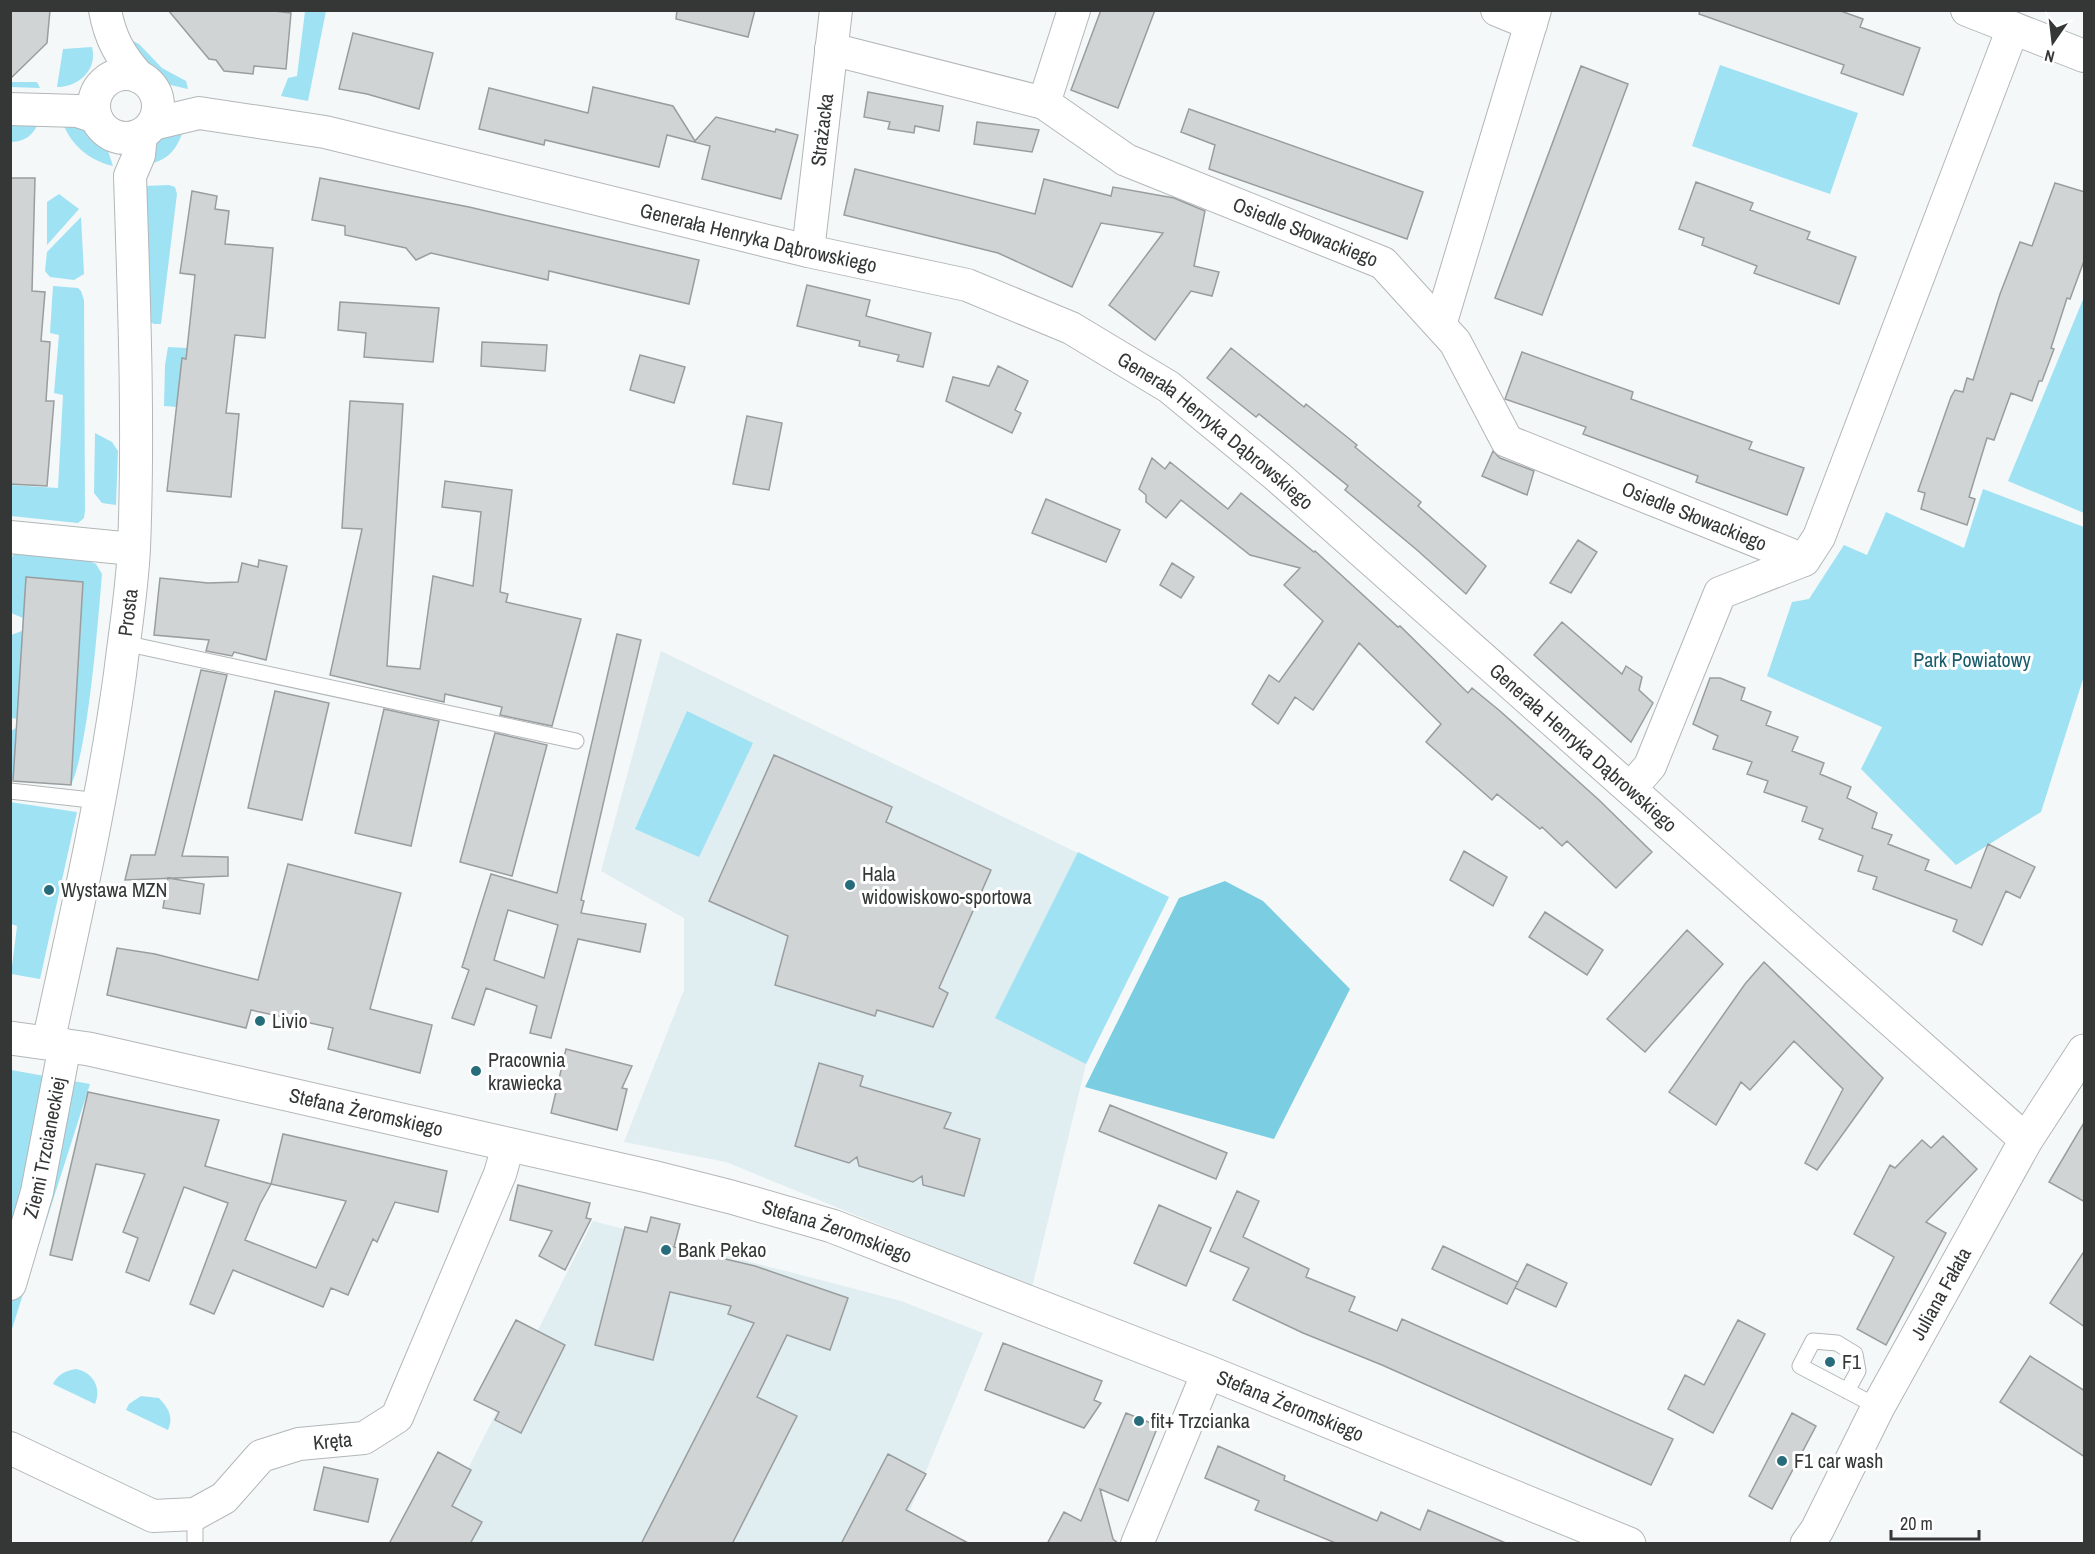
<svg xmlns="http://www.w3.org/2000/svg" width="2095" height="1554" font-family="'Archivo Narrow',sans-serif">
<rect width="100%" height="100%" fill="#f4f8f9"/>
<path fill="#e0edf1" d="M 661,651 L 1169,897 L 1086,1064 L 1032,1287 L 726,1162 L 624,1142 L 684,990 L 684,918 L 601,871 Z
M 593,1221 L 901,1301 L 983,1333 L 910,1510 L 893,1543 L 430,1544 Z"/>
<path fill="#9fe2f4" d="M 305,11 L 326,11 L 308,101 L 281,96 L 288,78 L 297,76 Z
M 129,39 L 139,44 L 162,68 L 186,81 L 188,89 C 146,80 147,75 129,39 Z
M 92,47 C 98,70 78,87 57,87 L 63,49 Z
M 1720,65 L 1858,113 L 1830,194 L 1692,146 Z
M 11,82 L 37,82 L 40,88 L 11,87 Z
M 11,119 L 40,120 C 33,135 27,141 11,142 Z
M 64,126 L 88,126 L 107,148 L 113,166 C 91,161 73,147 64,126 Z
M 183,132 C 176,149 170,158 153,163 L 146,153 L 159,133 Z
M 169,185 L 175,187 L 177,194 L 161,324 L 154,324 L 149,321 L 144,186 Z
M 59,194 L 79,209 L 47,245 L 47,202 Z
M 81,217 L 84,274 L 74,280 L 50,277 L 45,271 L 47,252 Z
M 53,286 L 78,288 L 81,291 L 84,300 L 85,511 L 84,518 L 78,523 L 11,516 L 11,485 L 58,488 L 63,395 L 54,393 L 59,335 L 50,333 Z
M 2084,297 L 2084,513 L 2008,481 Z
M 168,347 L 187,348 L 186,359 L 182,359 L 177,407 L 164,406 L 165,365 Z
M 95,433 L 112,442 L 118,451 L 116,505 L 102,503 L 94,493 Z
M 1983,489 L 2084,527 L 2084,676 L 2041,812 L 1956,865 L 1861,769 L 1882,727 L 1767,676 L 1792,602 L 1809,599 L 1844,545 L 1867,555 L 1886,512 L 1964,548 Z
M 15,550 L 89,561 L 96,564 L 102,574 C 98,622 94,670 87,717 C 83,740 80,764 71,785 L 11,779 L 11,731 L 16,728 L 17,719 L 11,718 L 11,635 L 22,631 L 23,618 L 11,613 L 11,560 Z
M 687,711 L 753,743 L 699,857 L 635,829 Z
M 10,802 L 77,812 L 40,979 L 11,974 L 17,926 L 11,924 Z
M 1078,852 L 1169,897 L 1086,1064 L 995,1018 Z
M 11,1070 L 90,1084 L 11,1332 Z
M 76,1369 C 93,1372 102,1388 95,1404 L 53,1384 C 58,1374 65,1371 76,1369 Z
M 141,1396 L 159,1398 C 168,1408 174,1416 168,1430 L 126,1410 L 129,1404 Z"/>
<path fill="#7bcde2" d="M 1225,881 L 1263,901 L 1350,989 L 1274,1139 L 1085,1087 L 1179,898 Z"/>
<path fill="#d0d4d5" stroke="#999d9e" stroke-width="1.5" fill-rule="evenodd" d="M 10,10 L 50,10 L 47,43 L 10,79 Z
M 168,10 L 266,10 L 291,13 L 286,69 L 254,66 L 253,74 L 224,71 L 216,60 L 209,59 Z
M 677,10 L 755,10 L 748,37 L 676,19 Z
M 1101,10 L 1155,10 L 1118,108 L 1071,90 Z
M 1700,10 L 1838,10 L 1863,19 L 1860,27 L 1920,48 L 1903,95 L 1841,73 L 1844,65 L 1699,14 Z
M 353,33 L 433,53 L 419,109 L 367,94 L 339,89 Z
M 1581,66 L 1628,84 L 1542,315 L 1495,298 Z
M 593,87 L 673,106 L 695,141 L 716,117 L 775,132 L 776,129 L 798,135 L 781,199 L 702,179 L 710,146 L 667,135 L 659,167 L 545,140 L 544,145 L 479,129 L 489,88 L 588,113 Z
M 868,92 L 943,106 L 939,131 L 915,126 L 914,133 L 888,129 L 890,122 L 864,117 Z
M 1189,109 L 1423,192 L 1407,239 L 1209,169 L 1215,145 L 1181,132 Z
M 977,122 L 1039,130 L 1032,152 L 974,144 Z
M 855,169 L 1035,214 L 1044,179 L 1111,196 L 1113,187 L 1174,198 L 1205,211 L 1194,266 L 1219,272 L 1212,296 L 1191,291 L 1155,340 L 1109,305 L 1163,233 L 1101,223 L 1072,287 L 998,253 L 844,215 Z
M 10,178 L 35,178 L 32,291 L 45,292 L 41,341 L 50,342 L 46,401 L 54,401 L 47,486 L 10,484 Z
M 320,178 L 469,207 L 699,260 L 689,304 L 549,271 L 548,280 L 431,253 L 416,260 L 406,248 L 345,235 L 345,226 L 312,220 Z
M 1696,182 L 1753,203 L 1750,210 L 1810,232 L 1807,239 L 1856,257 L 1839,304 L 1754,273 L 1757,266 L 1702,245 L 1704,238 L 1679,229 Z
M 2055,183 L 2085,192 L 2085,258 L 2070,299 L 2067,298 L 2051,348 L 2054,349 L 2042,381 L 2039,381 L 2032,401 L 2011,393 L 1994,440 L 1987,438 L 1969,497 L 1975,499 L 1967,525 L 1921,509 L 1925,493 L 1918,491 L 1951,397 L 1955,390 L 1963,392 L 1967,378 L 1973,380 L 2000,294 L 2020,242 L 2032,246 Z
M 192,191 L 217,196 L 215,209 L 229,211 L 225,244 L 273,248 L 265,338 L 235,335 L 226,413 L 239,414 L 231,497 L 167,491 L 182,358 L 186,359 L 195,275 L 180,273 Z
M 807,285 L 870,300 L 866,316 L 931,333 L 923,367 L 897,361 L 899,355 L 859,346 L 860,341 L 797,326 Z
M 340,302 L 439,308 L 433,362 L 364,357 L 366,333 L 338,330 Z
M 482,342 L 547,345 L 545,371 L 481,366 Z
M 1231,348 L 1304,407 L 1306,404 L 1357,445 L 1355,447 L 1421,502 L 1418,506 L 1486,566 L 1466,594 L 1417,550 L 1345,490 L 1348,486 L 1259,414 L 1256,417 L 1207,378 Z
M 1522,352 L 1633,392 L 1631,399 L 1752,442 L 1749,449 L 1804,468 L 1787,515 L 1696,482 L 1698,476 L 1583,434 L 1586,427 L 1505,399 Z
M 640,355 L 685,367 L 674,403 L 630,390 Z
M 998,366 L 1028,381 L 1015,410 L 1021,413 L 1012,433 L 946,401 L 953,377 L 989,386 Z
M 350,401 L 403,404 L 387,666 L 420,669 L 433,576 L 473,586 L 481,512 L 442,507 L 445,481 L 512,490 L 500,592 L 508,594 L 506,602 L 581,619 L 552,726 L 500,715 L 502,707 L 445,694 L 444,702 L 330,675 L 362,529 L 342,528 Z
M 747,416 L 782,423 L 769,490 L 733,484 Z
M 1493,451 L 1500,458 L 1534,471 L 1527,495 L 1482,476 Z
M 1152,458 L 1165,469 L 1170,462 L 1228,509 L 1241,493 L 1314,552 L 1315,551 L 1398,627 L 1400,626 L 1468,693 L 1472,688 L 1500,711 L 1599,800 L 1652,852 L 1616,888 L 1567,841 L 1562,846 L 1542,827 L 1540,829 L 1497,794 L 1492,800 L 1426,742 L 1441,724 L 1359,643 L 1313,710 L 1295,697 L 1278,724 L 1252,704 L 1269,675 L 1279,682 L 1323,621 L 1284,585 L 1300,568 L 1250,555 L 1181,500 L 1166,518 L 1146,502 L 1146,495 L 1139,489 Z
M 1046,499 L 1120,530 L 1106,562 L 1032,533 Z
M 1578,540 L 1597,552 L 1571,593 L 1550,583 Z
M 259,560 L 287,566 L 266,660 L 234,652 L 232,656 L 206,651 L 209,640 L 154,635 L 160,578 L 208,583 L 238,582 L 242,563 L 258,567 Z
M 1172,563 L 1194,577 L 1181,598 L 1160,585 Z
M 26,577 L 83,582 L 71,785 L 13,781 Z
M 1562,622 L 1622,674 L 1626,666 L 1642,677 L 1639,690 L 1653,703 L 1631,742 L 1534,655 Z
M 617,634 L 641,640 L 581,900 L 584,901 L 581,913 L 646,924 L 640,952 L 578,939 L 551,1038 L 530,1033 L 537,1006 L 486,988 L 474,1025 L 452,1018 L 469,970 L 462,967 L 491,874 L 557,893 ZM 508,910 L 558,925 L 544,978 L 494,960 Z
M 201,670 L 227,675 L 182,856 L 228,857 L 228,876 L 125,880 L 131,855 L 155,855 Z
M 1710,678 L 1720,678 L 1745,688 L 1741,700 L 1771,712 L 1766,725 L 1798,737 L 1792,751 L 1824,763 L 1820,774 L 1851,787 L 1847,798 L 1877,813 L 1872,828 L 1892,835 L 1888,844 L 1929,860 L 1925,870 L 1971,888 L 1988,844 L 2035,867 L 2020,898 L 2006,891 L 1982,945 L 1953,931 L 1957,920 L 1873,889 L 1877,877 L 1858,871 L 1863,856 L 1819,839 L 1823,829 L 1802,821 L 1807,807 L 1764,792 L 1768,781 L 1747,774 L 1752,762 L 1713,749 L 1718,736 L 1693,724 Z
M 275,691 L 329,703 L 302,820 L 248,808 Z
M 384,709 L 439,721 L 411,846 L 355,833 Z
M 495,733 L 547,745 L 512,876 L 460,862 Z
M 774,755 L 892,807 L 886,822 L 991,870 L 939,988 L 948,993 L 933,1027 L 877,1010 L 875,1016 L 775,985 L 788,936 L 709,901 Z
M 1464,851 L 1507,877 L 1493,906 L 1450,880 Z
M 288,864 L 401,893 L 370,1009 L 432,1025 L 420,1073 L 328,1049 L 333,1028 L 251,1010 L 246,1028 L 107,995 L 117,948 L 155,954 L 258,980 Z
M 168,878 L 204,884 L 200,914 L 163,908 Z
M 1545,912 L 1603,950 L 1587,975 L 1529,937 Z
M 1687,930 L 1723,964 L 1645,1052 L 1607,1019 Z
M 1764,962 L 1883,1078 L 1817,1170 L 1805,1163 L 1843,1089 L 1794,1041 L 1750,1090 L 1741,1082 L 1716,1125 L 1669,1092 L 1745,984 Z
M 566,1049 L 632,1066 L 622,1088 L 627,1089 L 617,1130 L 551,1113 Z
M 819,1063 L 863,1076 L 860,1086 L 951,1113 L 944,1128 L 980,1139 L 964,1196 L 923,1185 L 922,1176 L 913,1182 L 859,1166 L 857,1157 L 849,1163 L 795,1146 Z
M 88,1092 L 219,1120 L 205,1166 L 271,1184 L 283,1134 L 447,1171 L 438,1212 L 395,1202 L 377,1242 L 373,1239 L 348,1295 L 331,1288 L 323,1307 L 233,1270 L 214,1314 L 190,1304 L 228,1203 L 184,1187 L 149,1281 L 126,1272 L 138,1238 L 123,1232 L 145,1174 L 96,1164 L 72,1260 L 50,1255 ZM 271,1184 L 346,1201 L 316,1268 L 245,1240 L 260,1204 Z
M 1110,1105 L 1227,1153 L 1216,1179 L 1099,1131 Z
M 2085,1121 L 2085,1202 L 2049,1182 Z
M 1943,1136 L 1977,1169 L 1926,1222 L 1946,1233 L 1886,1345 L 1857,1329 L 1894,1257 L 1854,1234 L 1890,1165 L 1895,1168 L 1922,1140 L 1931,1148 Z
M 518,1185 L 590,1203 L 586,1218 L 591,1219 L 565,1270 L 539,1256 L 552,1231 L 510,1220 Z
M 1237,1191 L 1259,1201 L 1243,1237 L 1309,1269 L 1306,1277 L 1355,1297 L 1349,1311 L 1397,1331 L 1402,1319 L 1673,1439 L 1651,1485 L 1382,1365 L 1303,1333 L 1233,1300 L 1249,1268 L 1210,1251 Z
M 1159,1205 L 1211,1228 L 1186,1286 L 1134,1263 Z
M 651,1217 L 680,1224 L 674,1247 L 755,1266 L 848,1298 L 830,1350 L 787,1335 L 757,1397 L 797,1416 L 732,1544 L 641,1544 L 754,1323 L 728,1314 L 731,1306 L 670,1292 L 653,1360 L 595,1345 L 625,1227 L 647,1232 Z
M 1443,1246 L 1518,1282 L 1507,1304 L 1432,1269 Z
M 2085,1250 L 2085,1327 L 2050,1303 Z
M 1527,1264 L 1567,1283 L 1556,1307 L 1515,1288 Z
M 516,1320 L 565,1345 L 521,1433 L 495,1420 L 499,1412 L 474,1400 Z
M 1738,1320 L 1765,1334 L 1713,1433 L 1668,1409 L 1685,1375 L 1704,1385 Z
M 1003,1343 L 1102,1381 L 1094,1400 L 1101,1403 L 1084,1428 L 985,1390 Z
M 2030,1356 L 2085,1391 L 2085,1457 L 2000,1402 Z
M 1126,1413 L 1158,1426 L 1128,1501 L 1100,1489 L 1113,1539 L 1119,1544 L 1047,1544 L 1064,1512 L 1081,1521 Z
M 1792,1413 L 1816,1426 L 1772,1509 L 1749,1496 Z
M 1218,1446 L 1285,1476 L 1284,1480 L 1377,1521 L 1381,1512 L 1420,1530 L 1428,1510 L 1508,1544 L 1338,1544 L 1255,1510 L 1259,1501 L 1205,1478 Z
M 438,1452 L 471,1470 L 452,1506 L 482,1522 L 470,1544 L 389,1544 Z
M 888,1454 L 926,1474 L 906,1510 L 970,1544 L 841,1544 Z
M 324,1467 L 378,1479 L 368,1522 L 314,1510 Z"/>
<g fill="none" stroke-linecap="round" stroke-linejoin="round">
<g stroke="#b3b7b8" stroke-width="17">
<path id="lane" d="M 124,643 L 576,741
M 10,791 L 100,801
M 1847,1391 L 1858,1371 L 1855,1354 L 1837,1343 L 1813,1341 L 1800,1366 L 1878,1407
M 195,1514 L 195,1544"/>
</g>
<g stroke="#b3b7b8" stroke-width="34">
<g id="street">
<path d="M 105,10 C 110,38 120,56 139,77"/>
<path d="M 1497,10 L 1531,24"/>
<path d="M 1967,10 L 2084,56"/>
<path id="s1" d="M 831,49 L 1044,103 L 1126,160 L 1383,263 L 1455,342 L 1507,441 L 1804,560"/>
<circle cx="126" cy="106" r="32"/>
<path d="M 1044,103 L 1074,10"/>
<path d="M 10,109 L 78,111 L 96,117"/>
<path id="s2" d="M 153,124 L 199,113 L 325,132 L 808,251 L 967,285 L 1071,328 L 1169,387 L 1278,477 L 2026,1140"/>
<path id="s3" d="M 808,251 L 836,10"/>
<path d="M 1440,325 L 1535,10"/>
<path d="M 10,537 L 133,549"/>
<path d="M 1631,788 L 1650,766 L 1720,593 L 1804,560 L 1819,537 L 2013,28"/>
<path id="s4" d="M 48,1043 C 75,920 103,798 120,674 C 125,632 132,590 134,548 C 139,424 134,300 130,176 L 139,155 L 141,135"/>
<path id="s5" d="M 10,1284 L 37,1192 L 65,1045"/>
<path id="s6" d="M 10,1448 L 153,1516 L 195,1514 L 224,1498 L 261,1456 L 299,1444 L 364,1438 L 397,1417 L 500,1174 L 508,1146"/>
<path d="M 1137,1544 L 1208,1372"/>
</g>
</g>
<g stroke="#b3b7b8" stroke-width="35">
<g id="secondary">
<path id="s7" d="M 10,1038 L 89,1049 L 652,1177 L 731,1197 L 832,1226 L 1208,1372 L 1629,1544"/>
<path id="s8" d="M 1807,1544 L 1817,1530 L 1878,1407 L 2026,1140 L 2084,1051"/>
</g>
</g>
<use href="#lane" stroke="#fff" stroke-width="15"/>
<use href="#street" stroke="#fff" stroke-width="32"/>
<use href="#secondary" stroke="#fff" stroke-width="33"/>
</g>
<g fill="#276c7b" stroke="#fff" stroke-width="2">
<circle cx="850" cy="885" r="6"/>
<circle cx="49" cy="890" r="6"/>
<circle cx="260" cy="1021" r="6"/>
<circle cx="476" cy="1071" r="6"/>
<circle cx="666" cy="1250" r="6"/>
<circle cx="1830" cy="1362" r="6"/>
<circle cx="1139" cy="1421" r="6"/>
<circle cx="1782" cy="1461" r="6"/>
</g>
<g text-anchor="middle" stroke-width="6" stroke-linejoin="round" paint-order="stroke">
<g font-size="20" fill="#353737" stroke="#fff">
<text dy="7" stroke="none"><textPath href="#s3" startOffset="122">Strażacka</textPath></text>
<text dy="7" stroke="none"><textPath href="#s1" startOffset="513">Osiedle Słowackiego</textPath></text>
<text dy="7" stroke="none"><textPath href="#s2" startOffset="621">Generała Henryka Dąbrowskiego</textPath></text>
<text dy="7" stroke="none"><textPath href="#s2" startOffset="1125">Generała Henryka Dąbrowskiego</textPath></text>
<text dy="7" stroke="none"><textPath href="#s1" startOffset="1017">Osiedle Słowackiego</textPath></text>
<text dy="7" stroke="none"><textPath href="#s4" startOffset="438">Prosta</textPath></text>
<text dy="7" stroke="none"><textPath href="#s2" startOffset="1611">Generała Henryka Dąbrowskiego</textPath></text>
<text dy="7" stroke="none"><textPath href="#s7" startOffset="364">Stefana Żeromskiego</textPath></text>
<text dy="7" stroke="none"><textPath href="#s5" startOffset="141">Ziemi Trzcianeckiej</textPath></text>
<text dy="7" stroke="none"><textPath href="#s7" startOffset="850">Stefana Żeromskiego</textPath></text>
<text dy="7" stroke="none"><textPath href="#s8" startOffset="284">Juliana Fałata</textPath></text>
<text dy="7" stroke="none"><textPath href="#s7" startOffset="1336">Stefana Żeromskiego</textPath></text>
<text dy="7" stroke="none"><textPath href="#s6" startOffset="363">Kręta</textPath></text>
</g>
<g font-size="20" fill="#195d6c" stroke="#fff">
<text x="1972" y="667">Park Powiatowy</text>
</g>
<g font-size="20" fill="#353737" stroke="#fff" text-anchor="start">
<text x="862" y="881">Hala<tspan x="862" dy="23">widowiskowo-sportowa</tspan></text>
<text x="61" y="897">Wystawa MZN</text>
<text x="272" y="1028">Livio</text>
<text x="488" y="1067">Pracownia<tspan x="488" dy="23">krawiecka</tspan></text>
<text x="678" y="1257">Bank Pekao</text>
<text x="1842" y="1369">F1</text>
<text x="1151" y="1428">fit+ Trzcianka</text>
<text x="1794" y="1468">F1 car wash</text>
</g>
</g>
<rect width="2095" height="1554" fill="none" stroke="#353737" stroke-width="24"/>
<g transform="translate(2053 42) rotate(194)" stroke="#ffffff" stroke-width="4.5" paint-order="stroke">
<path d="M0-4.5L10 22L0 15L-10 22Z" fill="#353737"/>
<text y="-9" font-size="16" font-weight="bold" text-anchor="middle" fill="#353737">N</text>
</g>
<path d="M1891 1530v9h88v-9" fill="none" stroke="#353737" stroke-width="3"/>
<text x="1900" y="1530" font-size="18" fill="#353737" stroke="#ffffff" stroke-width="4.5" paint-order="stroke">20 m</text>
</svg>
